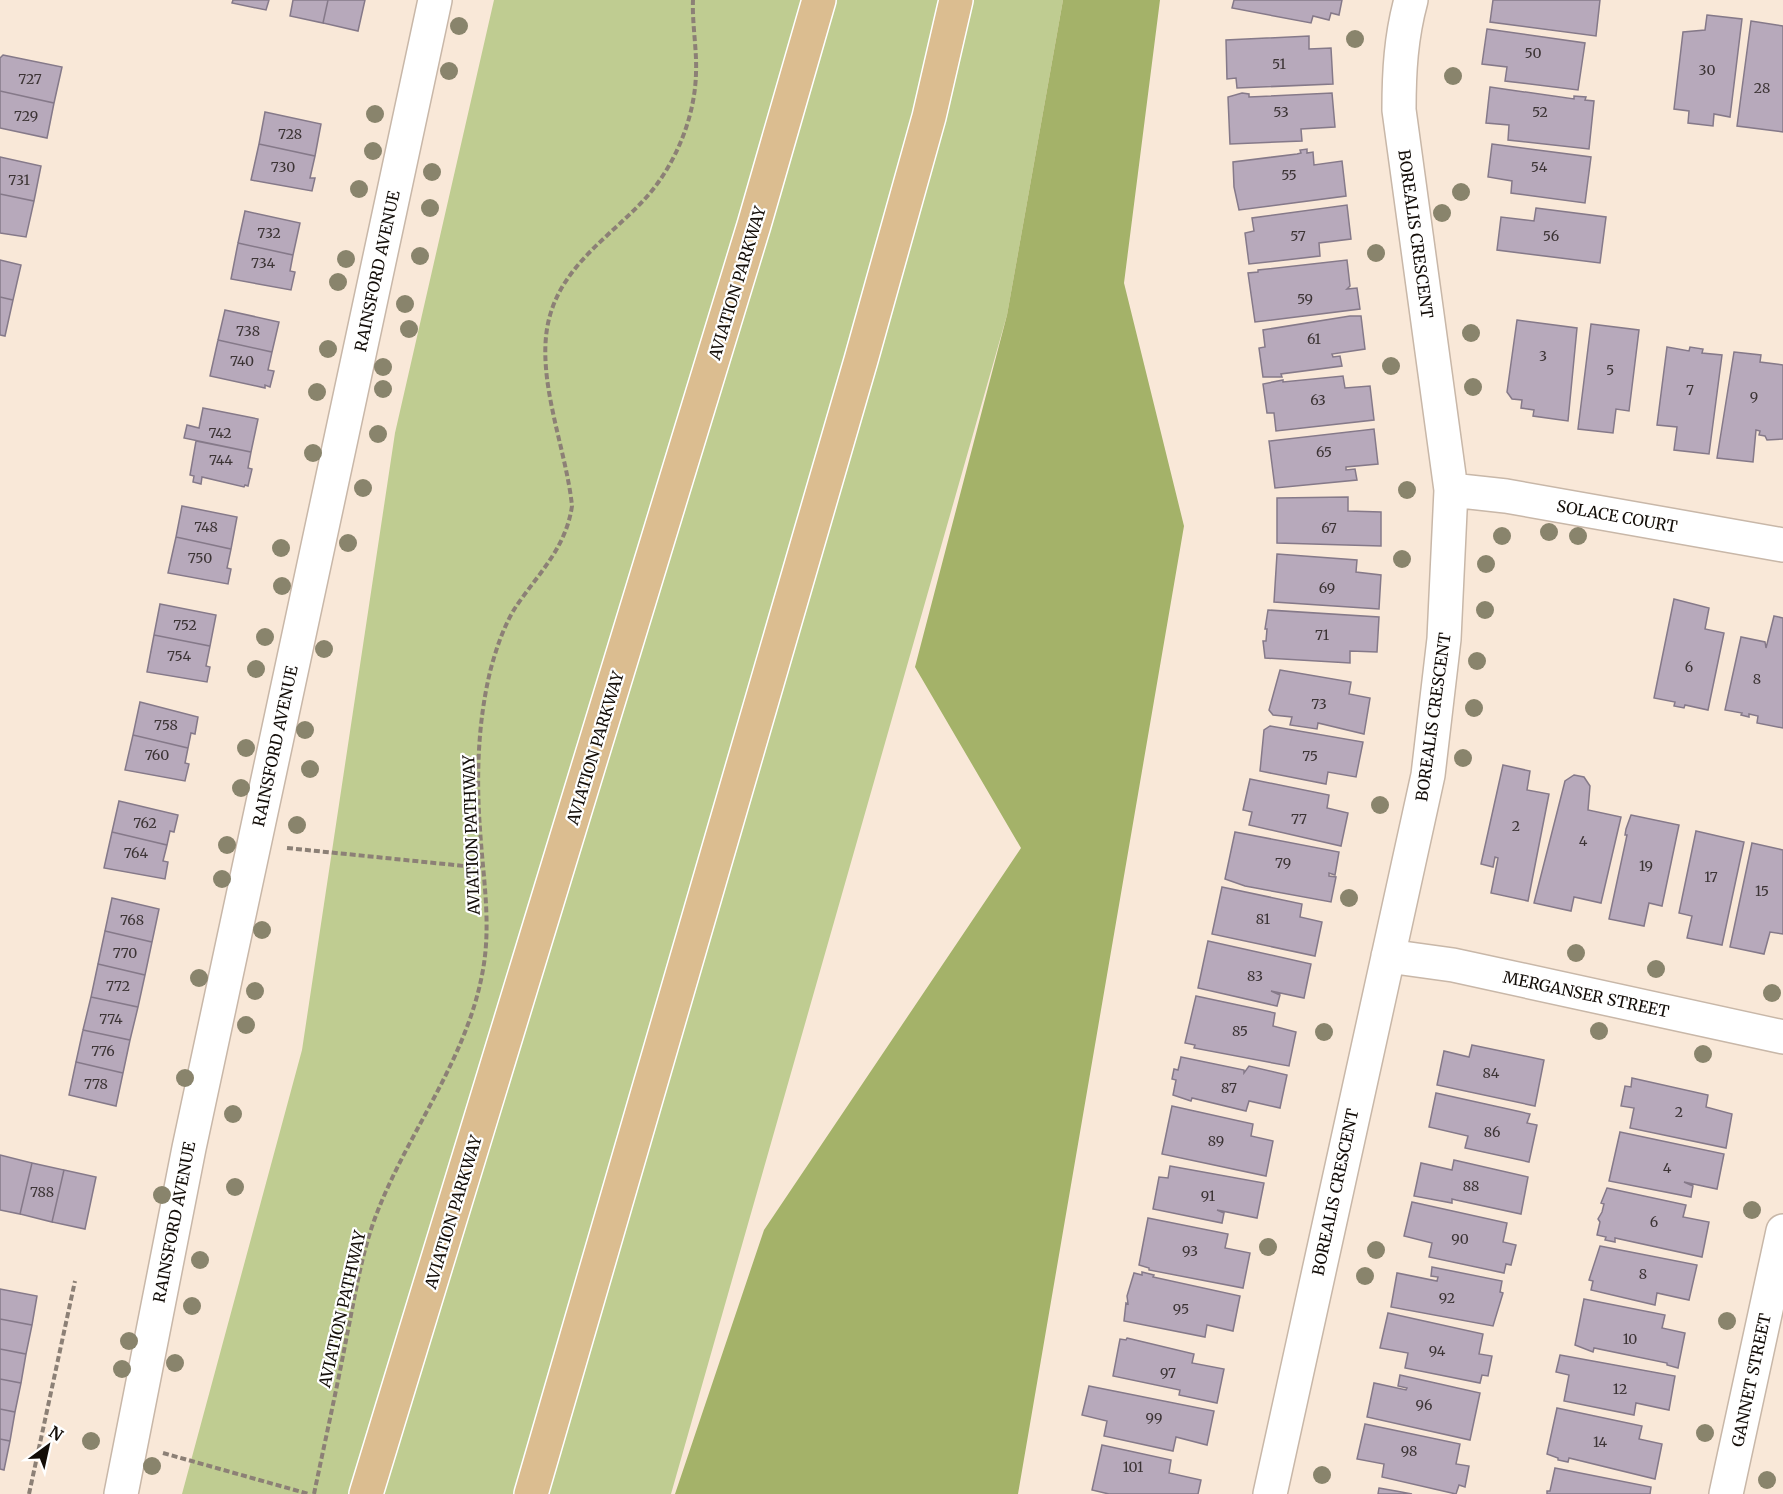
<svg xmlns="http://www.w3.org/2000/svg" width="1783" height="1494" font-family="Merriweather,serif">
<rect width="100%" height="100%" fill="#f9e8d8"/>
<path fill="#bfcc91" d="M 494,0 L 1063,0 L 1007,315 L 671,1494 L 182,1494 L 302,1050 L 395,433 Z"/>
<path fill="#a4b269" d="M 1063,0 L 1160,0 L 1124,283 L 1184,526 L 1018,1494 L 675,1494 L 764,1230 L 1021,848 L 915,667 L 1007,315 Z"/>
<path fill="#b7a9bb" stroke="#857989" stroke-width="1.5" d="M 233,0 L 269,0 L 266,10 L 232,3 Z
M 293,0 L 328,0 L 323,23 L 290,16 Z
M 328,0 L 365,0 L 358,31 L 323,23 Z
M 1234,0 L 1342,0 L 1339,15 L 1331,13 L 1329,20 L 1313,16 L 1311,23 L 1232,8 Z
M 1493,0 L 1600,0 L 1596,36 L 1490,22 Z
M 1707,15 L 1742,19 L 1730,117 L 1714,114 L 1713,126 L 1688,123 L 1689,111 L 1674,109 L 1683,32 L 1705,30 Z
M 1751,21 L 1783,26 L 1783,132 L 1737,126 Z
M 1487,29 L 1585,43 L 1578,90 L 1505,81 L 1507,67 L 1482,64 Z
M 1309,36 L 1309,49 L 1331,48 L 1333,84 L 1237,88 L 1236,78 L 1227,79 L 1226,40 Z
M 3,55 L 62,67 L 54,103 L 0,91 L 0,58 Z
M 1490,87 L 1574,99 L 1574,96 L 1586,97 L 1585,100 L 1594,101 L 1589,149 L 1508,140 L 1509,125 L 1486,123 Z
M 0,91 L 54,103 L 47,138 L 0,128 Z
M 1242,93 L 1249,94 L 1249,97 L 1332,93 L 1335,127 L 1301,129 L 1302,141 L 1230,144 L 1228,97 Z
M 265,112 L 321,124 L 315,156 L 259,144 Z
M 259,144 L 315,156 L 310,178 L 315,178 L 312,191 L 251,180 Z
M 1492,144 L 1591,157 L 1585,203 L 1511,193 L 1512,181 L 1488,177 Z
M 1307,149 L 1307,153 L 1313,152 L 1314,165 L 1342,161 L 1346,196 L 1239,210 L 1234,187 L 1233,162 L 1297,154 L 1301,153 L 1300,150 Z
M 0,157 L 41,166 L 34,201 L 0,194 Z
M 0,194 L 34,201 L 26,237 L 0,233 Z
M 1347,205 L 1351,239 L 1319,243 L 1320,256 L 1249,264 L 1245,233 L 1254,231 L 1252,218 Z
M 1536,208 L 1606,217 L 1600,263 L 1497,250 L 1501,217 L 1534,221 Z
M 245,211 L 300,223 L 293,255 L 238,243 Z
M 238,243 L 293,255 L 290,271 L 295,272 L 291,290 L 231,279 Z
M 0,260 L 21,265 L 13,300 L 0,297 Z
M 1347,260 L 1350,286 L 1347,289 L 1357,288 L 1360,309 L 1255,322 L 1248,273 L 1258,272 L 1258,270 Z
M 0,297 L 13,300 L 5,336 L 0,335 Z
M 225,310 L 279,322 L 272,352 L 218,340 Z
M 1350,316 L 1361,316 L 1365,349 L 1332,354 L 1333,357 L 1340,356 L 1342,366 L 1281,374 L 1282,377 L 1263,377 L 1259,348 L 1265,347 L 1263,330 Z
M 1517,320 L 1577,328 L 1568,421 L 1533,416 L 1534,410 L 1521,408 L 1522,400 L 1512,399 L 1507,392 Z
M 1591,324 L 1639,330 L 1629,411 L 1616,409 L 1613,433 L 1578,429 Z
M 218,340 L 272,352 L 268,370 L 274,371 L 270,387 L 265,385 L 265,388 L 210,376 Z
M 1667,347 L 1689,351 L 1690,347 L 1703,349 L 1702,353 L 1722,355 L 1709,454 L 1674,450 L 1677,427 L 1657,425 Z
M 1734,352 L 1761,355 L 1760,362 L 1783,365 L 1783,439 L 1767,440 L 1765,436 L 1759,435 L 1760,431 L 1756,430 L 1753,462 L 1717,458 Z
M 1343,376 L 1345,388 L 1370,386 L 1374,420 L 1276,431 L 1274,413 L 1267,413 L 1263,384 L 1283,380 L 1283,382 Z
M 203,408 L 258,419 L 251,452 L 184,438 L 187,425 L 199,428 Z
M 1374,429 L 1378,464 L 1346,467 L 1346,470 L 1355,469 L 1357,480 L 1275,488 L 1269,441 Z
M 196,441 L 251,452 L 248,468 L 252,469 L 248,486 L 245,485 L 244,487 L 202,477 L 201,484 L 193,482 L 194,476 L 190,475 Z
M 1348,497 L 1348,511 L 1381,512 L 1381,546 L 1277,543 L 1277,498 Z
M 182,506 L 237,517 L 231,549 L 176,537 Z
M 176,537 L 231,549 L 227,568 L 231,569 L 228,584 L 168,573 Z
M 1277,554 L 1357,560 L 1356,572 L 1381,575 L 1379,609 L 1274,602 Z
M 1674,599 L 1709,608 L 1705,629 L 1724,633 L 1708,710 L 1685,705 L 1684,708 L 1674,706 L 1675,702 L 1654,698 Z
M 160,604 L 216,615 L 210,646 L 154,635 Z
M 1268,610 L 1379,617 L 1377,652 L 1350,651 L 1350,663 L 1265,658 L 1263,641 L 1266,641 L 1267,629 L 1265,629 Z
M 1774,616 L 1783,618 L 1783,728 L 1757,723 L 1758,716 L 1749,714 L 1749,717 L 1741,715 L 1742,713 L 1725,710 L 1741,637 L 1765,642 L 1766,648 Z
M 154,635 L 210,646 L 206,666 L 210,667 L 207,682 L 147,672 Z
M 1280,670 L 1351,682 L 1349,694 L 1370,698 L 1364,734 L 1318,723 L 1317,729 L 1290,725 L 1292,717 L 1273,715 L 1269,710 Z
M 140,702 L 198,717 L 195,734 L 191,733 L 188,748 L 133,735 Z
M 1270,726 L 1363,742 L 1356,777 L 1328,772 L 1326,784 L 1260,771 L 1264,730 Z
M 133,735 L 188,748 L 185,763 L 189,764 L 185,781 L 125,770 Z
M 1503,765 L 1530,771 L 1527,790 L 1549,794 L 1528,901 L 1491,893 L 1498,858 L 1495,857 L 1493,867 L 1481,864 Z
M 1574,775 L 1584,777 L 1590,786 L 1588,810 L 1621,817 L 1601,903 L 1574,897 L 1571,911 L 1534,903 L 1565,781 Z
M 1250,779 L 1329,795 L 1327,808 L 1348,813 L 1341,846 L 1249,825 L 1252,812 L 1243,810 Z
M 119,801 L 178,815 L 174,832 L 170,831 L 167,845 L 112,832 Z
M 1631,815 L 1679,825 L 1662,906 L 1649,903 L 1644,926 L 1609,919 L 1627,835 L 1625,835 L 1626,829 Z
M 1696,831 L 1744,842 L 1722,945 L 1687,938 L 1692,916 L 1679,913 Z
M 112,832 L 167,845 L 163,861 L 168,862 L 165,879 L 104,868 Z
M 1235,832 L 1339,852 L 1335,875 L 1329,873 L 1329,876 L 1336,877 L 1331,902 L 1245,886 L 1225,879 Z
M 1752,843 L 1783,850 L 1783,934 L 1770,932 L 1764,954 L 1730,947 Z
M 1222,887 L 1302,904 L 1300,917 L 1322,922 L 1315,956 L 1212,934 Z
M 112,898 L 159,909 L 152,942 L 105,931 Z
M 105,931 L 152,942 L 145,975 L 98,964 Z
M 1208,941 L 1311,964 L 1304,998 L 1271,991 L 1280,995 L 1277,1006 L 1198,988 Z
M 98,964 L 145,975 L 138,1007 L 91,997 Z
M 1196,996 L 1275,1013 L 1273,1026 L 1296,1032 L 1289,1066 L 1194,1048 L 1195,1045 L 1185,1043 Z
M 91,997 L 138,1007 L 130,1040 L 83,1030 Z
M 83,1030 L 130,1040 L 123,1073 L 76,1062 Z
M 1472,1045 L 1544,1060 L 1535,1106 L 1437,1085 L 1444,1051 L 1469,1057 Z
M 1181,1057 L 1244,1070 L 1244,1073 L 1249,1066 L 1287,1075 L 1280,1108 L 1249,1101 L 1246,1111 L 1192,1098 L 1191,1101 L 1173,1095 L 1176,1080 L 1172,1079 L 1174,1069 L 1178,1070 Z
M 76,1062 L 123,1073 L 116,1106 L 69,1095 Z
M 1632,1078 L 1708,1095 L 1706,1107 L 1732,1114 L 1726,1148 L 1630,1128 L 1634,1108 L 1621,1106 L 1625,1086 L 1631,1087 Z
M 1436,1093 L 1530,1114 L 1527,1123 L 1537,1125 L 1529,1162 L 1465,1148 L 1468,1136 L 1429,1127 Z
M 1172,1106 L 1253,1124 L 1251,1136 L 1273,1141 L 1266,1176 L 1162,1154 Z
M 1620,1132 L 1724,1154 L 1717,1189 L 1684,1182 L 1693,1186 L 1691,1197 L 1609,1181 Z
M 0,1155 L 32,1163 L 20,1214 L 0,1210 Z
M 1454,1160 L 1528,1177 L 1521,1214 L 1456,1200 L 1452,1199 L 1452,1203 L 1414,1196 L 1421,1163 L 1452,1170 Z
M 32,1163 L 64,1170 L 52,1222 L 20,1214 Z
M 1170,1166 L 1264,1183 L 1257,1218 L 1217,1210 L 1224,1213 L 1222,1223 L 1153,1209 L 1159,1177 L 1168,1178 Z
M 64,1170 L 96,1177 L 85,1229 L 52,1222 Z
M 1607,1188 L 1686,1205 L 1683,1217 L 1709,1222 L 1702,1257 L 1615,1238 L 1615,1242 L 1605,1240 L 1606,1237 L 1597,1235 L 1600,1222 L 1598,1219 L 1602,1212 L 1604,1204 L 1601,1203 Z
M 1412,1202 L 1507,1223 L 1503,1242 L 1516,1245 L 1511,1265 L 1506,1264 L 1504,1273 L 1429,1257 L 1432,1243 L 1404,1236 Z
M 1148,1218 L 1228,1234 L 1225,1248 L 1250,1253 L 1243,1288 L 1149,1270 L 1149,1268 L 1139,1265 Z
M 1600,1246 L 1697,1265 L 1689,1300 L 1657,1293 L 1655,1305 L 1591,1290 L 1593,1281 L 1589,1280 Z
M 1432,1267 L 1502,1281 L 1500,1292 L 1503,1293 L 1493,1326 L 1391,1307 L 1397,1273 L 1437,1281 L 1438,1277 L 1431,1276 Z
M 1142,1272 L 1154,1275 L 1153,1277 L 1240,1296 L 1233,1331 L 1207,1325 L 1205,1337 L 1124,1321 L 1126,1303 L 1128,1304 L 1127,1296 L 1134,1273 L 1142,1275 Z
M 0,1289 L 37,1296 L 32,1325 L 0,1319 Z
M 1584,1299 L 1665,1315 L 1662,1328 L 1685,1333 L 1678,1368 L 1667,1365 L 1667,1363 L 1594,1348 L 1593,1352 L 1575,1345 Z
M 1388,1313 L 1483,1334 L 1479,1354 L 1492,1356 L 1488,1376 L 1482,1375 L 1480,1383 L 1405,1368 L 1408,1353 L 1380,1348 Z
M 0,1319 L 32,1325 L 26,1354 L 0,1349 Z
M 1127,1338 L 1194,1354 L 1192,1363 L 1224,1369 L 1217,1403 L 1179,1395 L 1180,1390 L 1113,1376 L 1120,1339 L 1126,1340 Z
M 0,1349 L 26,1354 L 21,1383 L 0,1379 Z
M 1560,1355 L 1675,1376 L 1669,1410 L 1636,1403 L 1634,1415 L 1564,1401 L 1569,1375 L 1556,1372 Z
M 1400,1375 L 1480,1393 L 1470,1440 L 1367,1417 L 1374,1383 L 1406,1390 L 1407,1388 L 1398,1386 Z
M 0,1379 L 21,1383 L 15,1412 L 0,1409 Z
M 1089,1386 L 1214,1411 L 1207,1445 L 1176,1437 L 1173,1451 L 1104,1436 L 1107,1421 L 1082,1415 Z
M 1557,1408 L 1642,1426 L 1639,1439 L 1662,1444 L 1655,1479 L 1569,1458 L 1568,1462 L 1558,1460 L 1558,1458 L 1547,1454 Z
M 0,1409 L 15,1412 L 10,1441 L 0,1439 Z
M 1365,1424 L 1460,1444 L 1456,1464 L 1469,1466 L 1465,1487 L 1459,1485 L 1456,1494 L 1382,1477 L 1384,1464 L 1357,1459 Z
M 0,1439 L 10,1441 L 4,1470 L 0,1469 Z
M 1102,1445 L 1171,1460 L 1169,1473 L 1201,1480 L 1198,1494 L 1109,1494 L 1092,1490 Z
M 1555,1468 L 1651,1487 L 1650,1494 L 1547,1494 L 1547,1491 L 1550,1491 Z
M 1379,1488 L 1396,1491 L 1412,1494 L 1378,1494 Z"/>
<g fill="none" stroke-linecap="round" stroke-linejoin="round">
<g stroke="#c8b7a8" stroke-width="36">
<path id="minor" d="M 1451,490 L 1506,496 L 1783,545
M 1388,956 L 1453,965 L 1783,1037
M 121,1494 L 189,1148 L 435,0
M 1270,1494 L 1428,775 L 1444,639 L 1451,490 L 1399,110 C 1399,71 1401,37 1411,0
M 1726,1494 L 1783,1231"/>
</g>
<g stroke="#fff" stroke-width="36">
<path id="primary" d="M 366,1494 L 754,225 L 819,0
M 531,1494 L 861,360 L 929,117 L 956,0"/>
</g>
<path stroke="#8c8076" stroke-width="4" stroke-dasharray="6 3" stroke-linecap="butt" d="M 287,848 L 484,868
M 163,1453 L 309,1494
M 29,1494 L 75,1281
M 314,1494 C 325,1441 337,1388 347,1335 C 355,1296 361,1256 375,1218 C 406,1135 465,1063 482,975 C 492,926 483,878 480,829 C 476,776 478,719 491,668 C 497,646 505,623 517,605 C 540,572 566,547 572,506 C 566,446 532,371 551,312 C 566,264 610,236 643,201 C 674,168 695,119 696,73 C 697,49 692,24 693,0"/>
<use href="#minor" stroke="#fff" stroke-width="33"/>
<use href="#primary" stroke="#dbbd90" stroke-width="33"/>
</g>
<g fill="#89846c">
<circle cx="459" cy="26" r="9"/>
<circle cx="1355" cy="39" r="9"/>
<circle cx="449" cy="71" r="9"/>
<circle cx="1453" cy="76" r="9"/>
<circle cx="375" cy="114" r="9"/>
<circle cx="373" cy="151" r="9"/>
<circle cx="432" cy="172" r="9"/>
<circle cx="359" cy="189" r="9"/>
<circle cx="1461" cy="192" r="9"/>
<circle cx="430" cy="208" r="9"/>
<circle cx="1442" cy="213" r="9"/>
<circle cx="1376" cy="253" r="9"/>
<circle cx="420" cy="256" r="9"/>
<circle cx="346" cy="259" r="9"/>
<circle cx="338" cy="282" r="9"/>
<circle cx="405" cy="304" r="9"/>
<circle cx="409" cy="329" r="9"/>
<circle cx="1471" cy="333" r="9"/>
<circle cx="328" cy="349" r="9"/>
<circle cx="1391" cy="366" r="9"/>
<circle cx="383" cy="367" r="9"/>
<circle cx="1473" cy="387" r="9"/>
<circle cx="383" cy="389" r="9"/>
<circle cx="317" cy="392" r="9"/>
<circle cx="378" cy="434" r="9"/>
<circle cx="313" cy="453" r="9"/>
<circle cx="363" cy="488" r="9"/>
<circle cx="1407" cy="490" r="9"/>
<circle cx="1549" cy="532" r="9"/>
<circle cx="1502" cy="536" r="9"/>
<circle cx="1578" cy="536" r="9"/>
<circle cx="348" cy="543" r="9"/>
<circle cx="281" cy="548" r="9"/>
<circle cx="1402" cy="559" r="9"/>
<circle cx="1486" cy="564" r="9"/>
<circle cx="282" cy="586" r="9"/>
<circle cx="1485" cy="610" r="9"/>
<circle cx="265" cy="637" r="9"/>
<circle cx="324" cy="649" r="9"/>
<circle cx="1477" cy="661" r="9"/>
<circle cx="256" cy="669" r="9"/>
<circle cx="1474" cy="708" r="9"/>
<circle cx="305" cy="730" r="9"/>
<circle cx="246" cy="748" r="9"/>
<circle cx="1463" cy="758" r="9"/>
<circle cx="310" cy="769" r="9"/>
<circle cx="241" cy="788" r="9"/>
<circle cx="1380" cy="805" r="9"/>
<circle cx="297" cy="825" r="9"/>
<circle cx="227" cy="845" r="9"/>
<circle cx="222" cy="879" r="9"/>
<circle cx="1349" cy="898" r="9"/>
<circle cx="262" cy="930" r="9"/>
<circle cx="1576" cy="953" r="9"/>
<circle cx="1656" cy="969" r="9"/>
<circle cx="199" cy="978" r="9"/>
<circle cx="255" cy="991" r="9"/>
<circle cx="1772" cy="993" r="9"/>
<circle cx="246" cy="1025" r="9"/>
<circle cx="1599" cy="1031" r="9"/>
<circle cx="1324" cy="1032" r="9"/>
<circle cx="1703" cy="1054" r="9"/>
<circle cx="185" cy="1078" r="9"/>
<circle cx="233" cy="1114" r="9"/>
<circle cx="235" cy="1187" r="9"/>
<circle cx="162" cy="1195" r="9"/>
<circle cx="1752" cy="1210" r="9"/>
<circle cx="1268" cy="1247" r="9"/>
<circle cx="1376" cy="1250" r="9"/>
<circle cx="200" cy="1260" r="9"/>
<circle cx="1365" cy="1276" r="9"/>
<circle cx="192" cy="1306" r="9"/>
<circle cx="1727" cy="1321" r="9"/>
<circle cx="129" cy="1341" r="9"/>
<circle cx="175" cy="1363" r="9"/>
<circle cx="122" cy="1369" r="9"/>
<circle cx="1705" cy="1433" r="9"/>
<circle cx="91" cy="1441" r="9"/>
<circle cx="152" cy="1466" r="9"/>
<circle cx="1322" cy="1475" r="9"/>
<circle cx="1767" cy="1480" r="9"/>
</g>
<g text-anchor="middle" stroke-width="4.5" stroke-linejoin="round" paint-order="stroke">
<g font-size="14" fill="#3c3435">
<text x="1533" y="58">50</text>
<text x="1279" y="69">51</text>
<text x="1707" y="75">30</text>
<text x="30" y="84">727</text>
<text x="1762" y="93">28</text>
<text x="1281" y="117">53</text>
<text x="1540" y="117">52</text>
<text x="26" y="121">729</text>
<text x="290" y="139">728</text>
<text x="283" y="172">730</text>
<text x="1539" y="172">54</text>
<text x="1289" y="180">55</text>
<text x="19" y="185">731</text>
<text x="269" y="238">732</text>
<text x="1298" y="241">57</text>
<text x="1551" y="241">56</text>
<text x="263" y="268">734</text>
<text x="1305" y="304">59</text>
<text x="248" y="336">738</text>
<text x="1314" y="344">61</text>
<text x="1543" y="361">3</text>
<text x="242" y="366">740</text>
<text x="1610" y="375">5</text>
<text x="1690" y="395">7</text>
<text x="1754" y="402">9</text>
<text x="1318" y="405">63</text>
<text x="220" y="438">742</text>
<text x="1324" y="457">65</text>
<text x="221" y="465">744</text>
<text x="206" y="532">748</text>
<text x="1329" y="533">67</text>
<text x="200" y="563">750</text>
<text x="1327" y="593">69</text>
<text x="185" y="630">752</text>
<text x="1322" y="640">71</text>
<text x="179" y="661">754</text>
<text x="1689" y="672">6</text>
<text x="1757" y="684">8</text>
<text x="1319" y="709">73</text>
<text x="166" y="730">758</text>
<text x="157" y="760">760</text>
<text x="1310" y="761">75</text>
<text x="1299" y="824">77</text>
<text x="145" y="828">762</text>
<text x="1516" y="831">2</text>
<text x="1583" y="846">4</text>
<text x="136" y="858">764</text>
<text x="1283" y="868">79</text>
<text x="1646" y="871">19</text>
<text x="1711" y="882">17</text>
<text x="1762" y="896">15</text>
<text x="1263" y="924">81</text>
<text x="132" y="925">768</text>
<text x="125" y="958">770</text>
<text x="1255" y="981">83</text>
<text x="118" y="991">772</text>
<text x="111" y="1024">774</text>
<text x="1240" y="1036">85</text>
<text x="103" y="1056">776</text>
<text x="1491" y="1078">84</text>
<text x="96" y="1089">778</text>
<text x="1229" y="1093">87</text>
<text x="1679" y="1117">2</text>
<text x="1492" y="1137">86</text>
<text x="1216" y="1146">89</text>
<text x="1667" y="1173">4</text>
<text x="1471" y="1191">88</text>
<text x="42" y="1197">788</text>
<text x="1208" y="1201">91</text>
<text x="1654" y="1227">6</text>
<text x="1460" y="1244">90</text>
<text x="1190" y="1256">93</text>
<text x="1643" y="1279">8</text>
<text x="1447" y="1303">92</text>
<text x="1181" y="1314">95</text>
<text x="1630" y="1344">10</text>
<text x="1437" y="1356">94</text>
<text x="1168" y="1378">97</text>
<text x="1620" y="1394">12</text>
<text x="1424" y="1410">96</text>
<text x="1154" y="1423">99</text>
<text x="1600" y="1447">14</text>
<text x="1409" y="1456">98</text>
<text x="1133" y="1472">101</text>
</g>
<g font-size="16" fill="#130d08" stroke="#fff">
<text transform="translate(1416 234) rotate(82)" y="6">BOREALIS CRESCENT</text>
<text transform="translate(377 271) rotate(-78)" y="6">RAINSFORD AVENUE</text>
<text transform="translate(737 283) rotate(-73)" y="6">AVIATION PARKWAY</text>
<text transform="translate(1617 516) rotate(10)" y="6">SOLACE COURT</text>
<text transform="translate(1433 717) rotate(-82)" y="6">BOREALIS CRESCENT</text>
<text transform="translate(275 746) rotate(-78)" y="6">RAINSFORD AVENUE</text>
<text transform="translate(595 748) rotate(-73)" y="6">AVIATION PARKWAY</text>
<text transform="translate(471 835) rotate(-92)" y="6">AVIATION PATHWAY</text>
<text transform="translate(1586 994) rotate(12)" y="6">MERGANSER STREET</text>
<text transform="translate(1335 1192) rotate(-78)" y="6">BOREALIS CRESCENT</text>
<text transform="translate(453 1212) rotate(-73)" y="6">AVIATION PARKWAY</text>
<text transform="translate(174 1222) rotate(-79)" y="6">RAINSFORD AVENUE</text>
<text transform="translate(342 1309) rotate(-77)" y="6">AVIATION PATHWAY</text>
<text transform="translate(1751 1380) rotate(-78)" y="6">GANNET STREET</text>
</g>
</g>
<g transform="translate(48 1446) rotate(33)" stroke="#ffffff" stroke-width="4.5" paint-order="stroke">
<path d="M0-4.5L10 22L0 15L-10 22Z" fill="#130d08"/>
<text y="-9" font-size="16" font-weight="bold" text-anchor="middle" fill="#130d08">N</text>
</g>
</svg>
